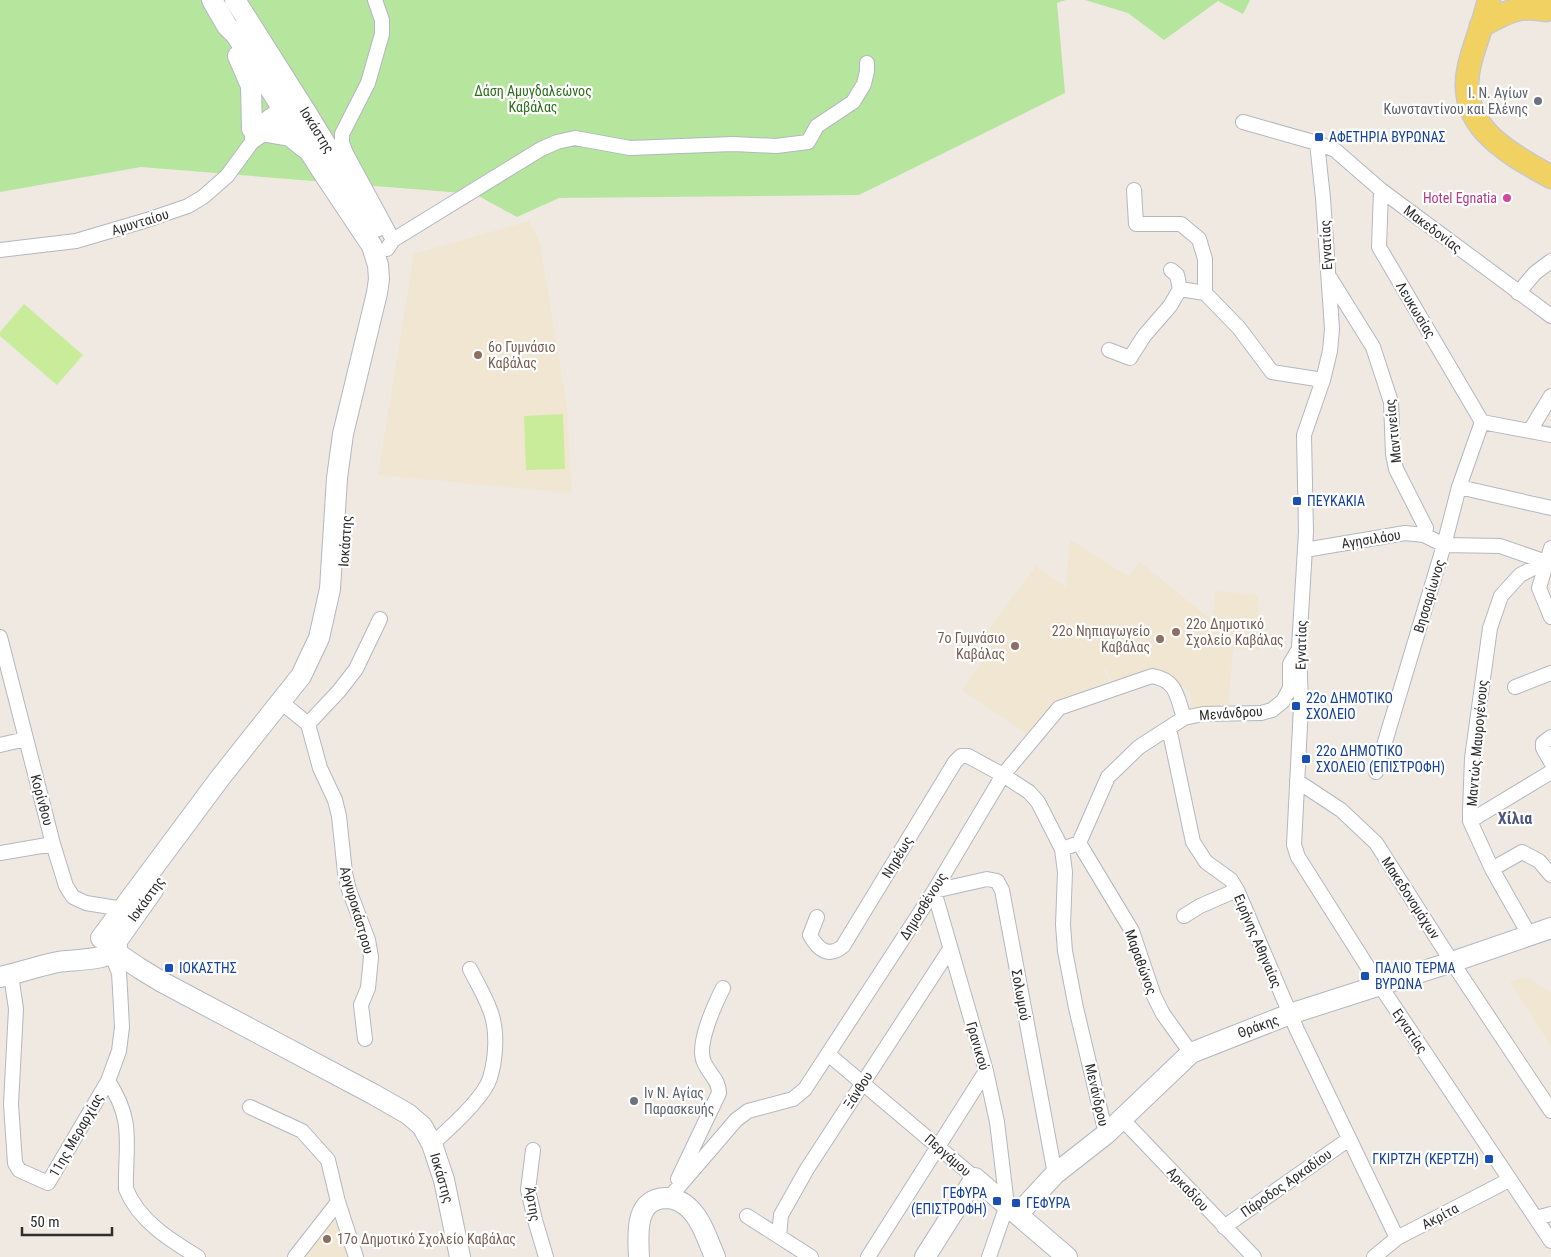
<svg xmlns="http://www.w3.org/2000/svg" width="1551" height="1257" viewBox="0 0 1551 1257" font-family="'Roboto Condensed',sans-serif">
<style>
.education{fill:#f0e6d1}
.green{fill:#b6e59e}
.pitch{fill:#c9ec9a}
.lines{fill:none;stroke-linecap:round;stroke-linejoin:round}
.street-casing{stroke:#b4b7c1;stroke-width:16}
.secondary-casing{stroke:#b4b7c1;stroke-width:22}
.primary-casing{stroke:#c9c9c9;stroke-width:25}
.street{stroke:#fff;stroke-width:14}
.secondary{stroke:#fff;stroke-width:20}
.primary{stroke:#f2d163;stroke-width:22}
.worship-dot{fill:#6b7280;stroke:#fff;stroke-width:2}
.transit-dot{fill:#1a4fb4;stroke:#fff;stroke-width:2}
.hotel-dot{fill:#d1479c;stroke:#fff;stroke-width:2}
.education-dot{fill:#8d6e63;stroke:#fff;stroke-width:2}
.labels{text-anchor:middle;dominant-baseline:central;stroke-width:4.5;stroke-linejoin:round;paint-order:stroke}
.park-label{font-size:14px;fill:#2c6e1b;stroke:#fff}
.worship-label{font-size:14px;fill:#5b616d;stroke:#fff;text-anchor:end}
.street-label{font-size:14px;fill:#2e2e2e;stroke:#fff}
.transit-label{font-size:14px;fill:#164399;stroke:#fff;text-anchor:start}
.hotel-label{font-size:14px;fill:#b23c85;stroke:#fff;text-anchor:end}
.education-label{font-size:14px;fill:#785e54;stroke:#fff;text-anchor:start}
.quarter-label{font-size:16px;font-weight:bold;fill:#4d5680;stroke:#fff}
</style>
<rect width="100%" height="100%" fill="#efe9e1"/>
<path class="education" d="M529 221 540 244 567 407 572 493 378 475 414 254Z
M1070 540 1128 576 1140 562 1213 621 1215 591 1258 595 1259 650 1233 648 1228 710 1191 708 1190 691 1159 668 1149 682 1113 693 1108 670 1102 667 1106 672 1112 693 1060 703 1033 738 962 690 993 647 982 638 1036 566 1066 587Z
M1527 977 1551 993V1046L1510 982Z
M329 1218 336 1222 348 1257H299Z"/>
<path class="green" d="M0 0H1066L1057 3 1065 93 859 195 559 198 517 217 475 194 141 167 0 192Z
M1085 0H1250L1243 14 1218 1 1164 40 1128 13Z"/>
<path class="pitch" d="M24 304 83 355 57 385 0 336V332Z
M563 414 565 469 526 470 524 416Z"/>
<g class="lines">
<defs>
<path id="street" d="M375 0 382 20V34L368 83 342 134V143L346 153 393 240 387 249
M288 103 252 129V142L289 117 295 115
M1243 122 1317 143 1335 150 1381 190 1551 316
M1317 143 1323 198 1332 329 1330 351 1323 380 1304 435 1306 532 1299 647 1301 706 1294 845 1298 857 1369 969 1551 1241
M1134 190 1136 224H1181L1199 239 1205 259V293L1180 289
M1381 190 1379 247 1482 422
M393 240 541 149 557 142 575 138 630 148 733 144 776 146 808 142 817 126 853 102 864 84 867 71V63
M0 250 76 241 147 220 188 206 203 197 227 176 252 142
M1330 278 1373 347 1391 402 1393 454 1396 469 1426 528 1424 535
M1205 293 1239 328 1272 372 1323 380
M1518 293 1535 273 1551 261
M1109 350 1130 358 1144 336 1170 306 1180 289 1177 275 1171 270
M1482 422 1551 435
M1531 429 1551 396
M1459 487 1551 508
M1551 548 1539 588 1551 617
M1305 550 1405 533 1424 535 1444 545 1500 546 1549 563
M0 637 53 844 66 886 73 897 86 903 129 910
M1515 687 1551 673
M281 702 308 724 320 768 335 800 339 816 345 873 349 890 368 940 371 957 368 988 361 1005 365 1039
M308 724 339 691 356 669 380 619
M1169 728 1193 842 1206 862 1231 880 1237 890 1297 1030 1397 1238
M1551 737 1543 743V748L1551 762
M0 745 26 739
M1376 772 1444 545 1459 487 1482 422
M1297 781 1341 810 1376 843 1452 962 1551 1111
M1470 821 1551 772
M1079 843 1132 931 1154 996 1163 1014 1191 1053
M1062 849 1079 843 1108 777 1139 747 1184 718 1203 714 1261 713 1272 710 1283 701 1290 688V664L1297 652
M0 853 53 844
M1492 869 1522 852 1539 861 1551 875
M1184 916 1200 906 1237 890
M817 917 810 935C818 950 829 958 843 946L955 762 961 756H968L1003 775 1029 792 1038 802 1062 849 1065 872 1063 925 1065 951 1076 1008 1106 1134
M1530 936 1492 869 1470 821V811L1472 758 1490 628 1501 596 1520 575 1547 561
M11 975 16 1009 11 1104 15 1163 19 1170 48 1183 108 1081 119 1051 122 1027 120 989 119 973 111 953
M828 1054 975 1178
M108 1081C135 1122 125 1144 126 1189 139 1221 170 1240 198 1257
M250 1107 302 1131 328 1160 338 1202 356 1257
M1122 1119 1254 1257
M432 1144C448 1130 484 1098 490 1078 496 1058 498 1030 490 1010 485 996 477 983 470 969
M533 1150 528 1190 535 1220 546 1257
M678 1179 719 1093C719 1080 709 1074 704 1062 696 1045 715 1004 723 988
M669 1198 736 1120 748 1111 793 1099 805 1089 934 891 1003 775 1059 708 1152 676C1177 680 1177 697 1184 718
M747 1216 811 1257
M1536 1218 1551 1214
M1224 1227 1349 1139
M779 1236 781 1215 807 1169 950 949
M295 1257 338 1202
M868 1257 986 1071
M989 1257 1007 1205 997 1122 986 1071 934 891 987 879 997 881 1002 890 1055 1174
M1374 1257 1397 1238 1509 1180"/>
<path id="secondary" d="M235 0 306 112 376 227
M238 56 251 86 252 129
M267 132 290 136 305 148
M101 938 220 778 301 676 319 638 330 589 337 478 343 434 377 293 379 279 378 265 372 246 320 168 236 35 227 26 212 0
M117 941 153 890
M114 951 139 968 162 982 373 1094 408 1114 422 1126 432 1144 444 1180 460 1257
M0 977C19 973 38 966 58 962 73 959 109 962 117 947L116 940
M1018 1214 1055 1174 1106 1134 1191 1053 1290 1014 1452 962 1551 928
M639 1257C638 1235 634 1199 666 1198 675 1198 683 1202 690 1209 702 1221 708 1241 715 1257
M925 1257 975 1178 1067 1257"/>
<path id="primary" d="M1489 0C1484 23 1474 44 1469 67 1456 126 1507 152 1551 177
M1481 26C1505 13 1519 4 1546 10"/>
</defs>
<use href="#street" class="street-casing"/>
<use href="#secondary" class="secondary-casing"/>
<use href="#primary" class="primary-casing"/>
<use href="#street" class="street"/>
<use href="#secondary" class="secondary"/>
<use href="#primary" class="primary"/>
</g>
<g class="worship-dot">
<circle cx="1538" cy="101" r="5"/>
<circle cx="634" cy="1101" r="5"/>
</g>
<g class="transit-dot">
<rect x="1314" y="132" width="10" height="10" rx="2.5"/>
<rect x="1292" y="496" width="10" height="10" rx="2.5"/>
<rect x="1291" y="701" width="10" height="10" rx="2.5"/>
<rect x="1301" y="754" width="10" height="10" rx="2.5"/>
<rect x="164" y="963" width="10" height="10" rx="2.5"/>
<rect x="1360" y="971" width="10" height="10" rx="2.5"/>
<rect x="1484" y="1154" width="10" height="10" rx="2.5"/>
<rect x="992" y="1196" width="10" height="10" rx="2.5"/>
<rect x="1011" y="1198" width="10" height="10" rx="2.5"/>
</g>
<circle class="hotel-dot" cx="1507" cy="198" r="5"/>
<g class="education-dot">
<circle cx="478" cy="355" r="5"/>
<circle cx="1176" cy="632" r="5"/>
<circle cx="1160" cy="639" r="5"/>
<circle cx="1015" cy="646" r="5"/>
<circle cx="327" cy="1239" r="5"/>
</g>
<g class="labels">
<g class="park-label">
<text x="533" y="91">Δάση Αμυγδαλεώνος<tspan x="533" dy="16">Καβάλας</tspan></text>
</g>
<g class="worship-label">
<text x="1528" y="93">Ι. Ν. Αγίων<tspan x="1528" dy="16">Κωνσταντίνου και Ελένης</tspan></text>
<text x="644" y="1093" text-anchor="start">Ιν Ν. Αγίας<tspan x="644" dy="16">Παρασκευής</tspan></text>
</g>
<g class="street-label">
<text transform="translate(317 130) rotate(58)">Ιοκάστης</text>
<text transform="translate(140 222) rotate(-17)">Αμυνταίου</text>
<text transform="translate(1433 229) rotate(37)">Μακεδονίας</text>
<text transform="translate(1326 245) rotate(-93)">Εγνατίας</text>
<text transform="translate(1416 310) rotate(59)">Λευκωσίας</text>
<text transform="translate(1393 431) rotate(-96)">Μαντινείας</text>
<text transform="translate(1371 539) rotate(-9)">Αγησιλάου</text>
<text transform="translate(345 541) rotate(-86)">Ιοκάστης</text>
<text transform="translate(1429 596) rotate(-73)">Βησσαρίωνος</text>
<text transform="translate(1301 645) rotate(-89)">Εγνατίας</text>
<text transform="translate(1231 713) rotate(-4)">Μενάνδρου</text>
<text transform="translate(1477 743) rotate(-85)">Μαντώς Μαυρογένους</text>
<text transform="translate(42 800) rotate(75)">Κορίνθου</text>
<text transform="translate(897 857) rotate(-59)">Νηρέως</text>
<text transform="translate(1411 898) rotate(57)">Μακεδονομάχων</text>
<text transform="translate(146 899) rotate(-54)">Ιοκάστης</text>
<text transform="translate(923 906) rotate(-58)">Δημοσθένους</text>
<text transform="translate(357 910) rotate(74)">Αργυροκάστρου</text>
<text transform="translate(1258 941) rotate(67)">Ειρήνης Αθηναίας</text>
<text transform="translate(1141 962) rotate(70)">Μαραθώνος</text>
<text transform="translate(1021 995) rotate(80)">Σολωμού</text>
<text transform="translate(1258 1026) rotate(-20)">Θράκης</text>
<text transform="translate(1410 1031) rotate(56)">Εγνατίας</text>
<text transform="translate(978 1046) rotate(74)">Γρανικού</text>
<text transform="translate(858 1090) rotate(-57)">Ξάνθου</text>
<text transform="translate(1097 1095) rotate(77)">Μενάνδρου</text>
<text transform="translate(76 1135) rotate(-60)">11ης Μεραρχίας</text>
<text transform="translate(948 1155) rotate(41)">Περγάμου</text>
<text transform="translate(442 1178) rotate(74)">Ιοκάστης</text>
<text transform="translate(1286 1183) rotate(-35)">Πάροδος Αρκαδίου</text>
<text transform="translate(1188 1189) rotate(47)">Αρκαδίου</text>
<text transform="translate(533 1204) rotate(81)">Άρτης</text>
<text transform="translate(1440 1216) rotate(-28)">Ακρίτα</text>
</g>
<g class="transit-label">
<text x="1329" y="137">ΑΦΕΤΗΡΙΑ ΒΥΡΩΝΑΣ</text>
<text x="1307" y="501">ΠΕΥΚΑΚΙΑ</text>
<text x="1306" y="698">22ο ΔΗΜΟΤΙΚΟ<tspan x="1306" dy="16">ΣΧΟΛΕΙΟ</tspan></text>
<text x="1316" y="751">22ο ΔΗΜΟΤΙΚΟ<tspan x="1316" dy="16">ΣΧΟΛΕΙΟ (ΕΠΙΣΤΡΟΦΗ)</tspan></text>
<text x="179" y="968">ΙΟΚΑΣΤΗΣ</text>
<text x="1375" y="968">ΠΑΛΙΟ ΤΕΡΜΑ<tspan x="1375" dy="16">ΒΥΡΩΝΑ</tspan></text>
<text x="1479" y="1159" text-anchor="end">ΓΚΙΡΤΖΗ (ΚΕΡΤΖΗ)</text>
<text x="987" y="1193" text-anchor="end">ΓΕΦΥΡΑ<tspan x="987" dy="16">(ΕΠΙΣΤΡΟΦΗ)</tspan></text>
<text x="1026" y="1203">ΓΕΦΥΡΑ</text>
</g>
<g class="hotel-label">
<text x="1497" y="198">Hotel Egnatia</text>
</g>
<g class="education-label">
<text x="488" y="347">6ο Γυμνάσιο<tspan x="488" dy="16">Καβάλας</tspan></text>
<text x="1186" y="624">22ο Δημοτικό<tspan x="1186" dy="16">Σχολείο Καβάλας</tspan></text>
<text x="1150" y="631" text-anchor="end">22ο Νηπιαγωγείο<tspan x="1150" dy="16">Καβάλας</tspan></text>
<text x="1005" y="638" text-anchor="end">7ο Γυμνάσιο<tspan x="1005" dy="16">Καβάλας</tspan></text>
<text x="337" y="1239">17ο Δημοτικό Σχολείο Καβάλας</text>
</g>
<g class="quarter-label">
<text x="1515" y="818">Χίλια</text>
</g>
</g>
<path d="M22 1227v8h90v-8" fill="none" stroke="#2e2e2e" stroke-width="2.5"/>
<text x="30" y="1227" font-size="15" fill="#2e2e2e" stroke="#ffffff" stroke-width="4" paint-order="stroke">50 m</text>
</svg>
